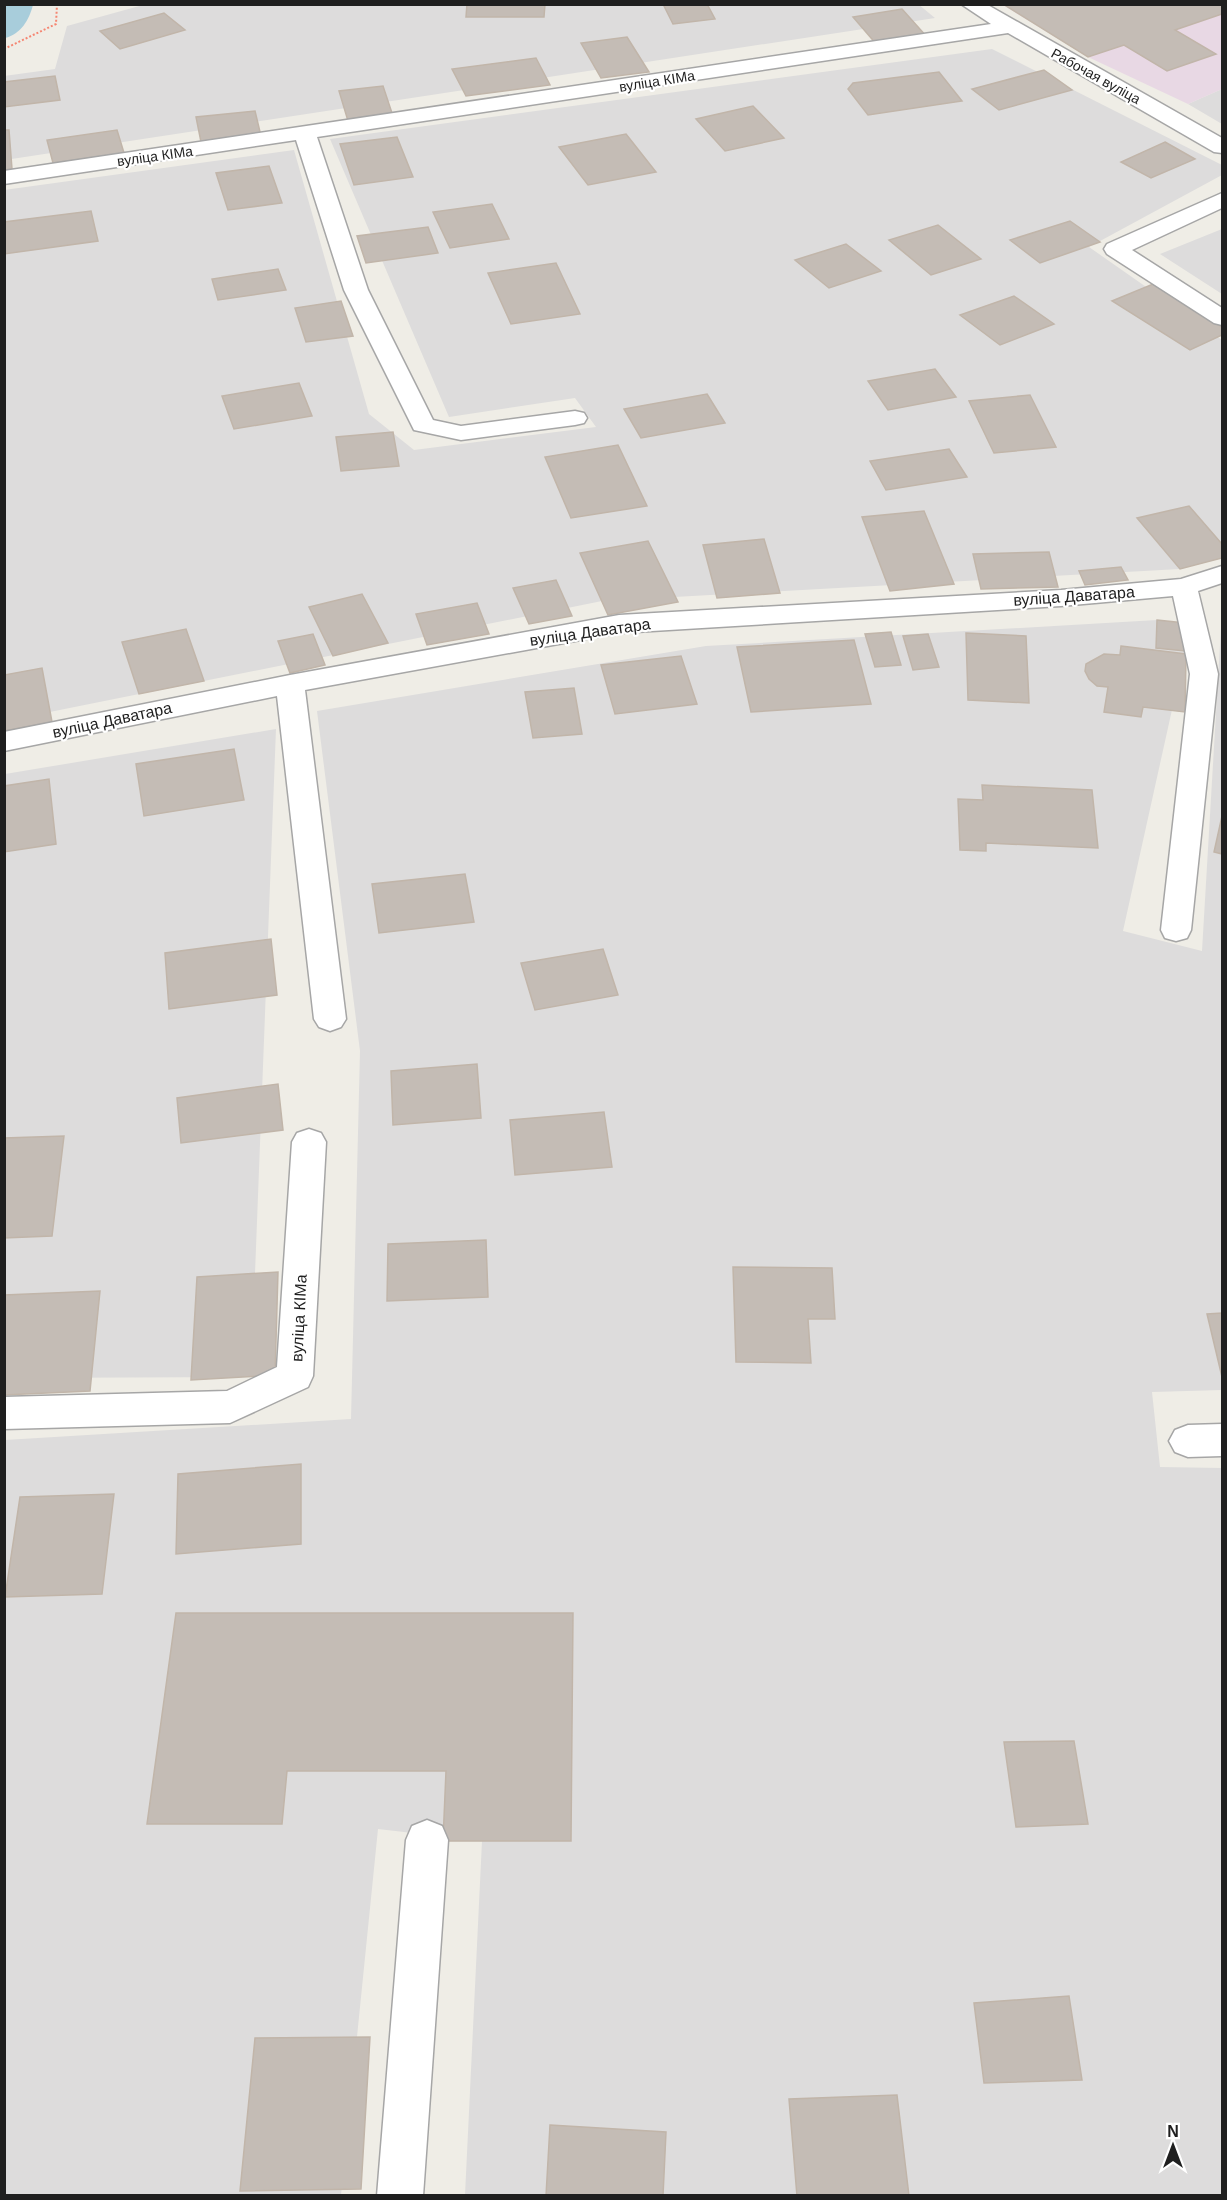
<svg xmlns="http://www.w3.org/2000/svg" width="1227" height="2200" viewBox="0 0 1227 2200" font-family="Helvetica,sans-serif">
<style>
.residential{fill:#dddcdc}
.industrial{fill:#e8d8e4}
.water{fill:#a8cddb}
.building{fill:#c4bcb5;stroke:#c1b5a9;stroke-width:1.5}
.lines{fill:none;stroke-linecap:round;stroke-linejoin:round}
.minor-casing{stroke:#a6a6a6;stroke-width:3}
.path{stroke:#f58672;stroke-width:2;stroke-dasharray:2 2;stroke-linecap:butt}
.minor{fill:#fff;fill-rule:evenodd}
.labels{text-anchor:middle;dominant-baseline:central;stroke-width:4.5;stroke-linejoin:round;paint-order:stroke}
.far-street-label{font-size:14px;fill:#1f1f1f;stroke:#fff}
.street-label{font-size:16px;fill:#1f1f1f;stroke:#fff}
</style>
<rect width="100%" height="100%" fill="#efede6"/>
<path class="residential" d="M918 4 935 18 5 160 4 76 55 69 67 26 143 5Z
M992 49 1222 165V175L1089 247 1222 340V552L1180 569 602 601 5 721 4 190 294 150 369 414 414 450 596 427 575 398 449 417 330 139Z
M1222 89V124L1188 104Z
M1222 229V294L1160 254Z
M1222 611V1390L1152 1392 1160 1467 1222 1468V2195H465L482 1841 378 1829 341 2195 5 2196V1440L351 1419 360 1051 317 711 706 646 1157 620 1185 651 1123 931 1202 951Z
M276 729 251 1377 5 1378V774Z"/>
<path class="industrial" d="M1003 5H1222V89L1188 104 1088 57Z"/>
<path class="water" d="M5 4 33 5C29 20 21 34 5 38Z"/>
<path class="building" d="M467 4H545L544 17H466Z
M663 4H707L715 19 673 24Z
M1003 4H1222V14L1175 30 1216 54 1167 71 1124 45 1088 57Z
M902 9 927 37 877 45 853 17Z
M164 13 185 30 120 49 100 31Z
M627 37 649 72 601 78 581 43Z
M536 58 550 85 466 96 452 69Z
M1044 70 1072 90 999 110 972 89Z
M939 72 962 101 868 115 848 89 853 83Z
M55 76 60 100 4 107V82Z
M383 86 393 116 348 121 339 91Z
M753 106 784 138 725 151 696 119Z
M255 111 261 136 201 142 196 117Z
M4 130H9L12 169 4 170Z
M117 130 124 153 53 163 47 140Z
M626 134 656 172 588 185 559 147Z
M397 137 413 177 354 185 340 144Z
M1165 142 1195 159 1151 178 1121 162Z
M269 166 282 203 228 210 216 173Z
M492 204 509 239 450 248 433 212Z
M91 211 98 241 4 254V222Z
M1070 221 1100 242 1040 263 1010 240Z
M938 225 981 259 931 275 889 240Z
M428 227 438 253 366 263 357 236Z
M846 244 881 271 829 288 795 260Z
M556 263 580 314 511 324 488 273Z
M278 269 286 290 218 300 212 279Z
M1153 284 1222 327V335L1190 350 1112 301Z
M1014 296 1054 324 1000 345 960 315Z
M341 301 353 336 306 342 295 308Z
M935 369 956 397 888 410 868 381Z
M299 383 312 416 234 429 222 396Z
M707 394 725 423 641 438 624 409Z
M1030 395 1056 447 994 453 969 401Z
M393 432 399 466 341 471 336 437Z
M618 445 647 506 571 518 545 457Z
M949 449 967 477 886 490 870 461Z
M1189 506 1222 544V558L1180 569 1137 518Z
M924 511 954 584 890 591 862 517Z
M764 539 780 593 717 598 703 545Z
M648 541 678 602 608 615 580 553Z
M1049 552 1058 587 981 589 973 554Z
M1121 567 1128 580 1085 585 1079 571Z
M556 580 572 616 529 624 513 588Z
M362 594 388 643 333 656 309 607Z
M477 603 489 634 427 645 416 614Z
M1157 620 1185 623V651L1156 648Z
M186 629 204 681 139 694 122 642Z
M891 632 901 665 875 667 865 634Z
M966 633 1026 636 1029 703 968 700Z
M313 634 325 665 290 673 278 641Z
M928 634 939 667 913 670 903 636Z
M854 640 871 704 751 712 737 647Z
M1121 646 1186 654 1185 712 1143 707 1141 717 1104 712 1108 687 1097 686 1089 679 1085 671 1086 664 1104 654 1120 655Z
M681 656 697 704 615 714 601 665Z
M42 668 52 722 4 731V675Z
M574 688 582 734 533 738 525 692Z
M234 749 244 800 144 816 136 764Z
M49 779 56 844 4 852V786Z
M982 785 1092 790 1098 848 986 843V851L960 850 958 799 983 800Z
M1222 816V854L1214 852Z
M465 874 474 922 379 933 372 884Z
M271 939 277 995 169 1009 165 953Z
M603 949 618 995 535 1010 521 963Z
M477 1064 481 1118 393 1125 391 1071Z
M278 1084 283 1130 181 1143 177 1098Z
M604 1112 612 1167 515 1175 510 1120Z
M64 1136 52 1236 4 1238V1138Z
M486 1240 488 1297 387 1301 388 1244Z
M733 1267 832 1268 835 1319H808L811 1363 736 1362Z
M278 1272 275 1375 191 1380 197 1277Z
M100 1291 90 1391 4 1395V1295Z
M1222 1313V1377L1207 1314Z
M301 1464V1544L176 1554 178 1474Z
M114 1494 102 1594 5 1597 20 1497Z
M176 1613H573L571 1841H443L446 1771H287L282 1824H147Z
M1074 1741 1088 1824 1016 1827 1004 1742Z
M1069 1996 1082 2080 984 2083 974 2003Z
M370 2037 361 2189 240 2191 255 2038Z
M897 2095 909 2196H797L789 2099Z
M550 2125 666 2132 663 2196H546Z"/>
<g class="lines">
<defs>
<path id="minor" d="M961 4H986L1222 138V153L1214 152 1008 33 317 137 368 290 433 420 461 426 575 411 584 413 587 418 584 423 575 425 461 440 414 430 344 290 296 140 4 184V171L991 24Z
M1222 193V208L1132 250 1222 308V325L1214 323 1107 254 1104 249 1107 244Z
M1222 566V583L1198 591 1218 674 1191 930 1187 938 1176 941 1165 938 1161 930 1190 674 1173 596 1061 606 619 633 305 690 346 1019 341 1027 330 1031 319 1027 314 1019 277 696 4 751V732L290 675 619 615 1061 590 1181 579Z
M309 1129 321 1133 326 1142 313 1376 308 1387 230 1423 4 1429V1397L227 1391 277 1367 292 1142 297 1133Z
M1222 1424V1456L1188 1457 1175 1452 1169 1441 1175 1430 1188 1425Z
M427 1820 442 1826 448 1840 423 2196H377L406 1840 412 1826Z"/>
</defs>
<use href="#minor" class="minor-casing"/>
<path class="path" d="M4 49 56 24 57 4"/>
<use href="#minor" class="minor"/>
</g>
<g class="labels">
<g class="far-street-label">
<text transform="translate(1096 76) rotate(29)">Рабочая вуліца</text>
<text transform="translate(657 81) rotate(-9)">вуліца КІМа</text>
<text transform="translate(155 156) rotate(-8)">вуліца КІМа</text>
</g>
<g class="street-label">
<text transform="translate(1074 596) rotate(-4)">вуліца Даватара</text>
<text transform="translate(590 632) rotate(-8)">вуліца Даватара</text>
<text transform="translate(112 720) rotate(-12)">вуліца Даватара</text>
<text transform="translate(299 1318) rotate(-87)">вуліца КІМа</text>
</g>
</g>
<rect width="1227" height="2200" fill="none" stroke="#1f1f1f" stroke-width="12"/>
<g transform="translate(1173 2146)" stroke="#ffffff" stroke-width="4.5" paint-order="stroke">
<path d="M0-4.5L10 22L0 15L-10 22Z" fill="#1f1f1f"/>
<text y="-9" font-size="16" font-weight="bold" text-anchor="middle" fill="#1f1f1f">N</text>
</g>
</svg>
